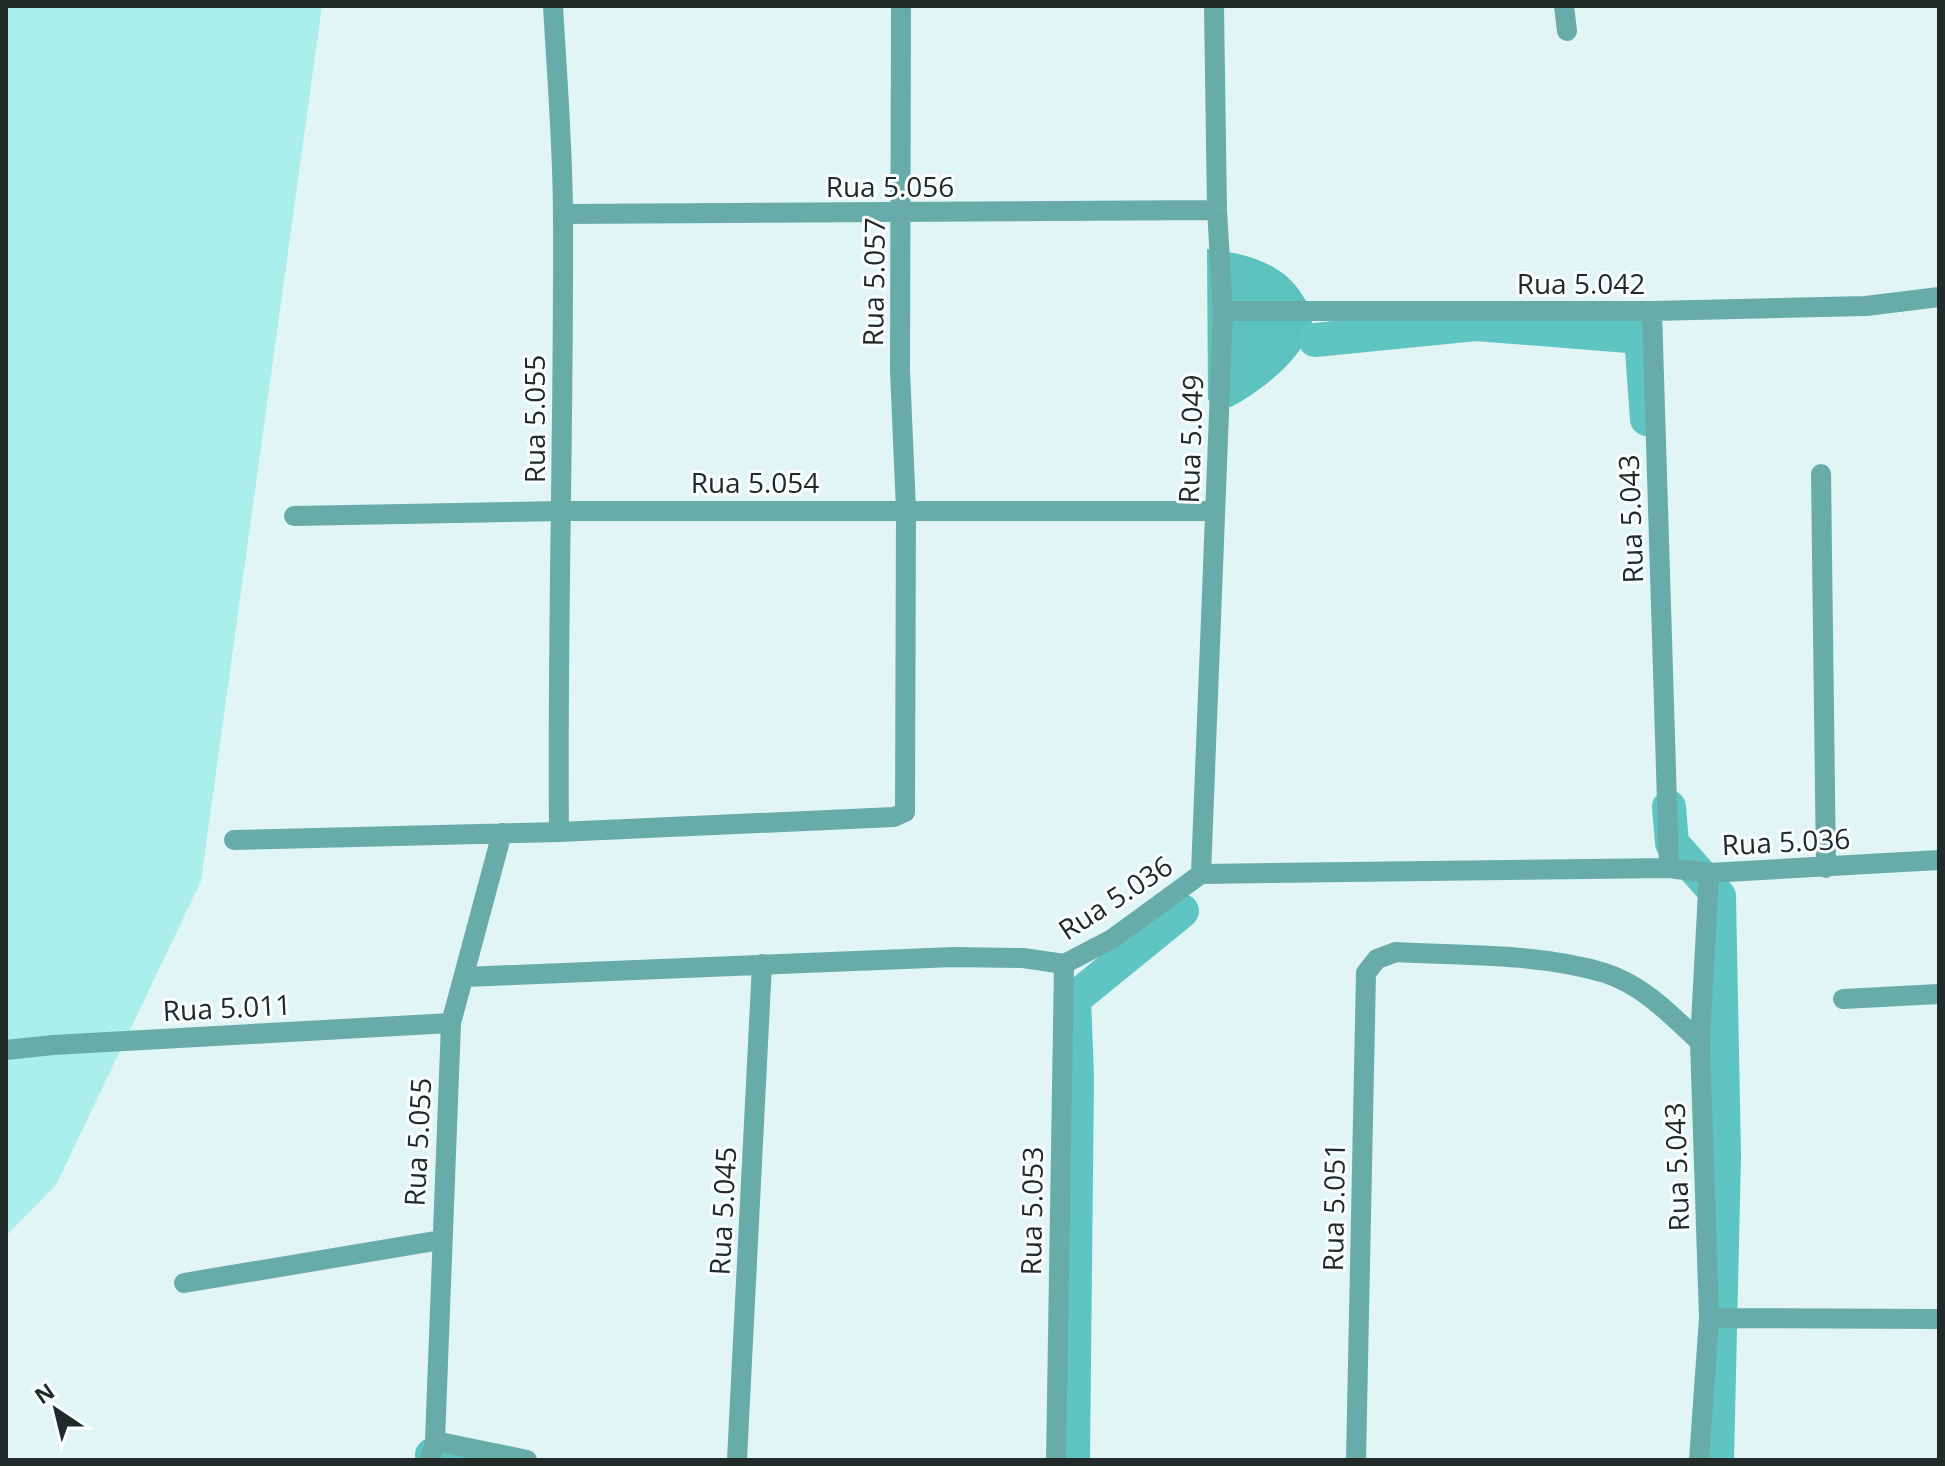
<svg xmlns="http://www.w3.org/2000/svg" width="1945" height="1466" viewBox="0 0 1945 1466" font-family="'Open Sans',sans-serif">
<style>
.green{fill:#abefec}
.forest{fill:#5bc2be}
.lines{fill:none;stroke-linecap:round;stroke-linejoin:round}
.canal{stroke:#5fc5c2;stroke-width:34}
.minor{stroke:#68acaa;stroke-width:20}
.labels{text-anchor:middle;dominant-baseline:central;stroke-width:6;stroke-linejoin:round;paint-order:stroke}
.street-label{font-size:28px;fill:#222a29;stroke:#fafefe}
</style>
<rect width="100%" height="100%" fill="#e1f5f4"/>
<path class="green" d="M6 6H322L201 881 56 1185 6 1236Z"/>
<path class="forest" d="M1207 249C1244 253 1283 262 1303 296 1306 301 1311 307 1312 312 1317 350 1260 392 1231 407L1208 400Z"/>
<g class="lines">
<path class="canal" d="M1315 340 1476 324 1641 337 1647 419
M1669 807 1672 843 1719 896 1724 1156 1717 1460
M432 1455 451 1460
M1073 1460 1077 1076 1074 999 1182 911"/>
<path class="minor" d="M553 6C557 77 563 148 563 218 564 423 557 627 559 832
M1564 6 1567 31
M563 214 1217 210
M1223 311H1652L1866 306 1939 297
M1652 311 1669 868
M1821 474 1826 868
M294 516 562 511H1215
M234 840 559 832 894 817 905 812 906 510 900 370 901 6
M1201 874 1223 311 1217 210 1214 6
M464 977 954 957 1023 958 1064 964 1112 939 1201 874 1669 868 1709 873 1939 860
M1843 999 1939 994
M6 1050 53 1045 451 1023
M184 1283 441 1240
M1709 1318 1939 1319
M435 1441 527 1460
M430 1460 435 1441 451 1023 502 833
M737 1460 762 964
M1056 1460 1064 964
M1356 1460 1366 973 1377 959 1396 952C1464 956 1539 953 1605 973 1643 985 1672 1016 1700 1042
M1699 1460 1709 1318 1700 1042 1709 873"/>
</g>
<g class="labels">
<g class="street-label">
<text x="890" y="186">Rua 5.056</text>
<text transform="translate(873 282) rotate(-89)">Rua 5.057</text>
<text x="1581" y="283">Rua 5.042</text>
<text transform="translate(534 419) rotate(-90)">Rua 5.055</text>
<text transform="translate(1190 439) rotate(-88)">Rua 5.049</text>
<text x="755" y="482">Rua 5.054</text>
<text transform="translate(1630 519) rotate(-92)">Rua 5.043</text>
<text transform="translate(1786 841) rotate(-3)">Rua 5.036</text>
<text transform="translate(1115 897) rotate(-33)">Rua 5.036</text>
<text transform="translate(227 1007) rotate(-3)">Rua 5.011</text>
<text transform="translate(417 1142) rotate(-87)">Rua 5.055</text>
<text transform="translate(1676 1167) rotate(-92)">Rua 5.043</text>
<text transform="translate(1333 1207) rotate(-89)">Rua 5.051</text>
<text transform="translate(722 1211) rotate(-87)">Rua 5.045</text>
<text transform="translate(1031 1211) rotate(-89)">Rua 5.053</text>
</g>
</g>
<rect width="1945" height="1466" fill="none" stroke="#222a29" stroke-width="16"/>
<g transform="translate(56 1410) rotate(325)" stroke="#fafefe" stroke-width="6" paint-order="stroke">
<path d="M0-6L14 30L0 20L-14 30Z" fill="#222a29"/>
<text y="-12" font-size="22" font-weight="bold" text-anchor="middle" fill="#222a29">N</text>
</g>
</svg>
